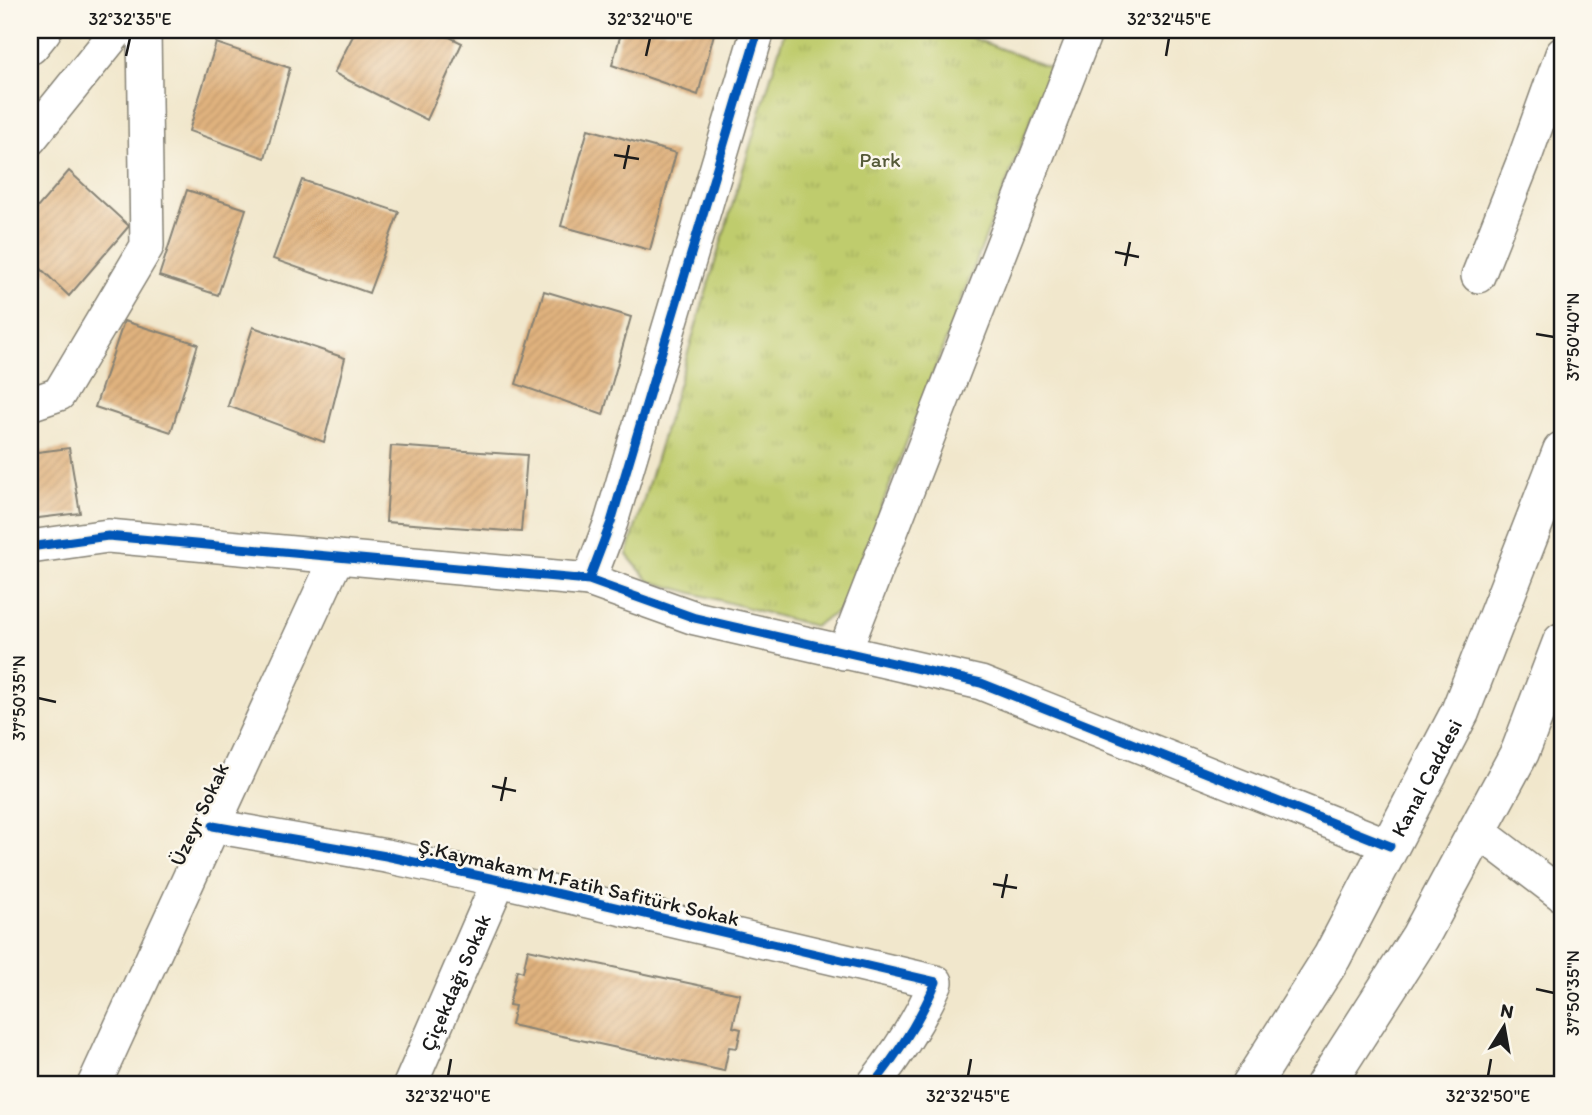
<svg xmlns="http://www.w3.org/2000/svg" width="1592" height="1115" viewBox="0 0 1592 1115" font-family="Itim,sans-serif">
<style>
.grass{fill:url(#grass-tufts);stroke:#6e7444;stroke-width:2}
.building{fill:url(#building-hatch)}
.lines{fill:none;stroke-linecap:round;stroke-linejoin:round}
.minor-casing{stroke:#868274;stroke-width:36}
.secondary-casing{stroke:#868274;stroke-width:41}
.trunk-casing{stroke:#868274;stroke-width:41}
.minor{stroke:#fff;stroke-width:33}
.secondary{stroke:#fff;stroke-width:38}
.trunk{stroke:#fff;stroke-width:38}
.cycleway-casing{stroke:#fbf7ec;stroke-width:13}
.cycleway{stroke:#0057b8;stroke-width:9}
.ticks{fill:none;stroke:#1c1c1c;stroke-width:2.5}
.labels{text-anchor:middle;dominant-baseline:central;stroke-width:5;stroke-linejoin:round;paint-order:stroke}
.park-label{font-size:21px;fill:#555a38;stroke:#fbf7ec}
.street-label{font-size:21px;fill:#1c1c1c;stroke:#fbf7ec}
.neatline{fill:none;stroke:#1c1c1c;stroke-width:2.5}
.ticks-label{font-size:18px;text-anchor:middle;fill:#1c1c1c}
</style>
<defs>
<pattern id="grass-tufts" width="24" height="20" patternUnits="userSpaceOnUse" patternTransform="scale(1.75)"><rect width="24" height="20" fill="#bfcc6d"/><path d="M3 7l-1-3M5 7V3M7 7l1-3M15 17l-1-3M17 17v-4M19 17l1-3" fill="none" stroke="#a4af5e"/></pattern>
<pattern id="building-hatch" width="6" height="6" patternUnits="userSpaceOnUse" patternTransform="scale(1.75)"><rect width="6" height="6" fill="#e0b27e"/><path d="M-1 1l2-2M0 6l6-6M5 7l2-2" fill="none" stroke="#c0986c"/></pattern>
</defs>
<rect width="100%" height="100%" fill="#fbf7ec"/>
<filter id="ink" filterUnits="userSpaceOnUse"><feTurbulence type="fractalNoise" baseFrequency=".0143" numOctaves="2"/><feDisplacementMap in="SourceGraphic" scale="14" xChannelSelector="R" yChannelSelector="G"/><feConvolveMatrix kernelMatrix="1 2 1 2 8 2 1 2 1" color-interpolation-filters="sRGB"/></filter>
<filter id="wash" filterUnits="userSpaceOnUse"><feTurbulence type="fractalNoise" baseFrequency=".00686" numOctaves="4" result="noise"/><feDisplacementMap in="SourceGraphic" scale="28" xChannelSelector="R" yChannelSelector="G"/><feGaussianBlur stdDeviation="1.57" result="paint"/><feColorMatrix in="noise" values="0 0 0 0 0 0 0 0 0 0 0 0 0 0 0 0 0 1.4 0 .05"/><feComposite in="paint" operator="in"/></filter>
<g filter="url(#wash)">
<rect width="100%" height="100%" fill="#f1e7cc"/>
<path class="grass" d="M785 30H952L1051 68 842 609 814 626 649 581 627 555Z"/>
<g id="blocks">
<path class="building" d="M356 30H435L462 43 427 120 334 73Z
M622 30H715L698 95 612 65Z
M216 43 290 68 265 158 189 131Z
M588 129 676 153 650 250 561 226Z
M69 171 129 226 69 296 30 258V216Z
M302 180 399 212 369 293 273 259Z
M187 190 246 209 218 295 159 276Z
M544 291 631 317 603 415 516 384Z
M124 321 198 344 171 432 95 407Z
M253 327 345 358 324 442 228 406Z
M391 446 527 455 521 532 386 522Z
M69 448 80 513 30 519V453Z
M528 949 740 994 733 1027 741 1029 737 1048 729 1047 724 1071 511 1025 515 1006 509 1005 517 970 523 972Z"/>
</g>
</g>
<g filter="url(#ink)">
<use href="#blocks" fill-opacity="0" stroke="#868274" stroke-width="2"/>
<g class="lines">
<defs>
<g id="minor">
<path d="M30 139 118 30"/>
<path d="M1478 276 1524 160 1562 54"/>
<path d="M30 404 59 394 147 246 144 30"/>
<path d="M30 547 108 536 589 580 611 522 758 30"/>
<path d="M589 580 695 618 981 683 1390 846"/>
<path d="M844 653 1086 30"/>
<path d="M213 826 386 856 499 880 936 982C920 1020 899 1052 873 1085"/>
<path d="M1477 830 1562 895"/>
<path d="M94 1085 337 557"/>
<path id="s1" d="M410 1085 499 880"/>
</g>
<g id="secondary">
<path id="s2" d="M1251 1085 1332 957 1460 712 1562 451"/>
<path d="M1325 1085 1420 937 1520 752 1562 642"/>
</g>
<path id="trunk" d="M30 45 42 30"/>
</defs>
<use href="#minor" class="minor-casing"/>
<use href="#secondary" class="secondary-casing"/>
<use href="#trunk" class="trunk-casing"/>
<use href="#minor" class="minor"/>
<use href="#secondary" class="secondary"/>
<use href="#trunk" class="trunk"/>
<defs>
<path id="cycleway" d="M30 547 108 536 589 580 611 522 758 30
M589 580 695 618 981 683 1390 846
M213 826 386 856 499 880 936 982C920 1020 899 1052 873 1085"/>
</defs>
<use href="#cycleway" class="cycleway-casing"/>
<use href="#cycleway" class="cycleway"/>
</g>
</g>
<path class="ticks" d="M126 56 130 38M646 56 650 38M1166 56 1169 38M614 155 639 159M624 169 629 145M1115 252 1139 257M1125 266 1130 242M1536 334 1554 337M38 698 56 702M492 786 516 791M501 801 506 777M993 884 1017 888M1002 898 1007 874M1536 989 1554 993M448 1076 451 1059M968 1076 971 1059M1488 1076 1491 1059"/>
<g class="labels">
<g class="park-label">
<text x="880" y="159">Park</text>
</g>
<g class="street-label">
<text stroke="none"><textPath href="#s2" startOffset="354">Kanal Caddesi</textPath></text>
<text transform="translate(199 814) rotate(-65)">Üzeyr Sokak</text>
<text transform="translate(579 882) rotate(13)">Ş.Kaymakam M.Fatih Safitürk Sokak</text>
<text stroke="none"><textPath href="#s1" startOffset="112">Çiçekdağı Sokak</textPath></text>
</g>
</g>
<rect width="1592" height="1115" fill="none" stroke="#fbf7ec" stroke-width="77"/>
<g transform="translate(1504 1027) rotate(11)" stroke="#fbf7ec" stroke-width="5" paint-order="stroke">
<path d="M0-5L12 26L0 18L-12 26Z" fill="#1c1c1c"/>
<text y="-10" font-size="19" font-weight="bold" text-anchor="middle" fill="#1c1c1c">N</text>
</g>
<rect x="38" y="38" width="1516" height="1038" class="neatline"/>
<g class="ticks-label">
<text x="130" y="25">32°32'35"E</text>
<text x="650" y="25">32°32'40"E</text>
<text x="1169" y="25">32°32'45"E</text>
<text transform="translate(1573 337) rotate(-90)" y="6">37°50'40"N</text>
<text transform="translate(19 698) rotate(-90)" y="6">37°50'35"N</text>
<text transform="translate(1573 993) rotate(-90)" y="6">37°50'35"N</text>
<text x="448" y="1102">32°32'40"E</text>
<text x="968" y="1102">32°32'45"E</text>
<text x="1488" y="1102">32°32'50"E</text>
</g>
</svg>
